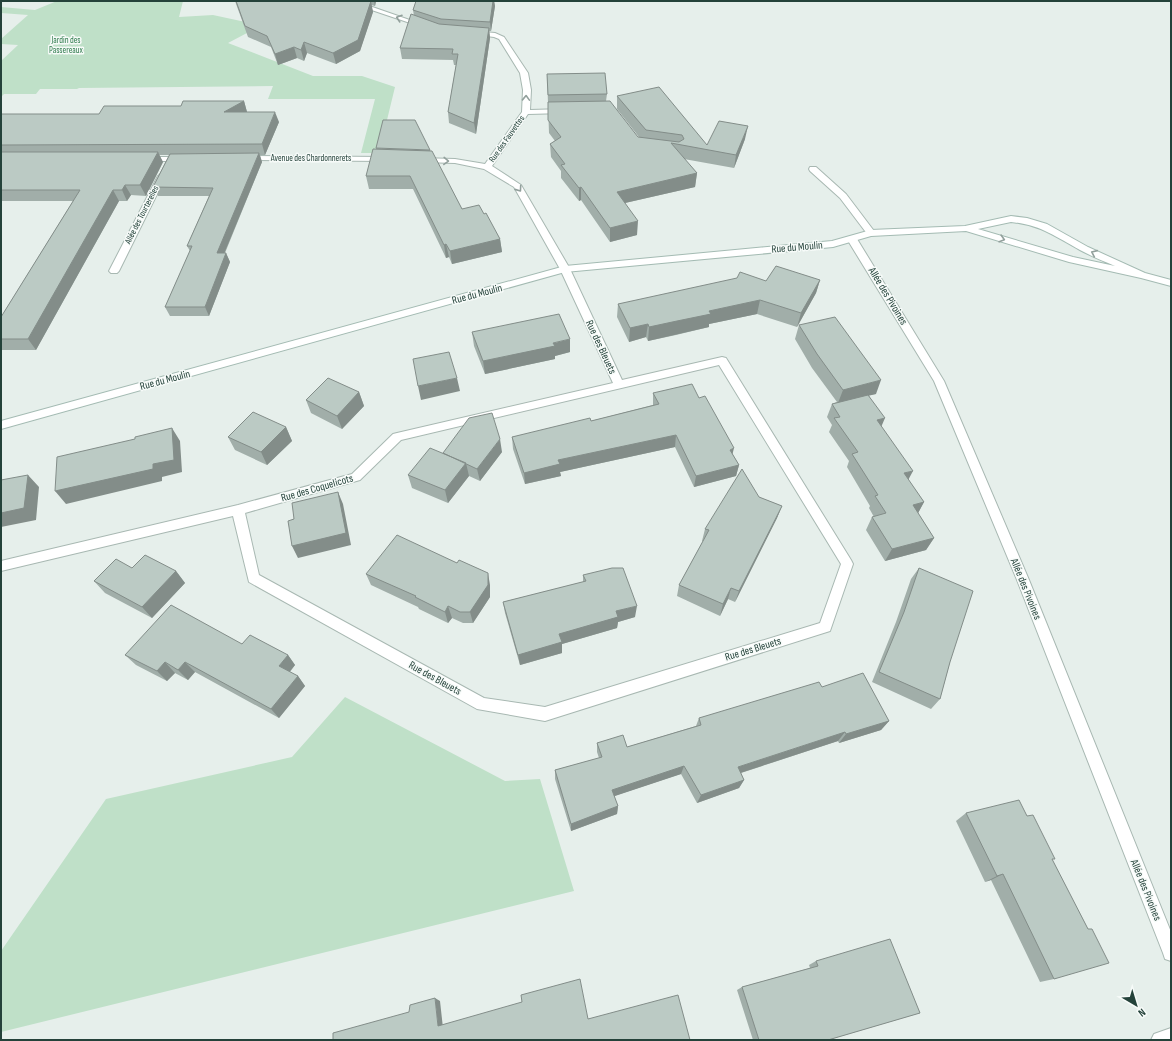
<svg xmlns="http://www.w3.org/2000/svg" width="1172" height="1041" viewBox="0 0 1172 1041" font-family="'Sofia Sans Condensed',sans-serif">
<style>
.green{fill:#bfe0c8}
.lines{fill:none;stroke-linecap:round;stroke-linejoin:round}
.street-casing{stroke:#a8b8b2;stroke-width:2}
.secondary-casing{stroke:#a4bbb3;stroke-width:2}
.street{fill:#fff;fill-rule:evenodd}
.secondary{fill:#fff;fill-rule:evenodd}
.wall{fill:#a1aea9}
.shaded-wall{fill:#838d89}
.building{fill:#bbcac4;stroke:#838d89}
.oneway{stroke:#92a09c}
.labels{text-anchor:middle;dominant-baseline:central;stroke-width:3;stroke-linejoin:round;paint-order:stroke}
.far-park-label{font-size:9px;fill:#2d7a4b;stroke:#f7fbf9}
.far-street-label{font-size:9px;fill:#24423a;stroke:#f7fbf9}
.street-label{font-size:11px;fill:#24423a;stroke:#f7fbf9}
</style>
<rect width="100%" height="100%" fill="#e6efeb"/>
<path class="green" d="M57 1H183L179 17 213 15 250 23 308 1 228 43 313 76H362L395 87 379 153H361L375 99H268L273 86 79 88 77 89H40L36 94H4L1 97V61L18 45 1 44V39L28 15 1 13V7L35 10Z
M345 697 505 781 540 779 574 891 1 1032V951L106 799 292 757Z"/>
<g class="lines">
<defs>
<path id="street" d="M345 1H355L427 26 422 27Z
M473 31 495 33 504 37 528 73 531 90 530 110 565 109 569 111 565 113 528 114 492 166 521 185 570 269 622 380 722 357 726 358 851 560 853 564 830 631 545 721 477 709 249 582 233 516 1 571V561L238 505 352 474 393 434 397 433 613 383 560 269 514 187 484 169 455 163 421 162 417 160 421 158 455 159 485 164 522 112 523 90 520 73 499 39 494 37 471 34 470 33ZM719 365 841 564 820 623 545 707 484 698 259 575 245 513 360 480 401 440Z
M242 156 387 157 391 159 387 161 245 160H242L241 158Z
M142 157H183L187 159 183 161H145L141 159Z
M810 167H816L846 194 874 231 875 233 874 235H868L840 198 810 171 809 169Z
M162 173 166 176 119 271 117 273H111L109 271 158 176Z
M852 236 857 239 944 381 1029 580 1171 932V961L1165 959 1163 953 1017 580 934 381 847 239Z
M1171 1028V1040H1151L1154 1034Z"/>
<path id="secondary" d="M1011 216 1027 218 1047 224 1088 247 1145 273 1171 280V286L1141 278 1069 262 966 231 871 236 833 247 565 272 1 429V421L565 266 832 241 871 230 965 226ZM1011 222C1041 225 1054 236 1080 250 1091 256 1103 261 1115 266L1073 257 978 229Z"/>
</defs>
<use href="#street" class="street-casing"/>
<use href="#secondary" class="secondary-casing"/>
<use href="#street" class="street"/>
<use href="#secondary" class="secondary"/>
</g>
<path class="wall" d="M235 1H376L375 6 371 5 373 12 360 51 336 64 307 53 304 61 297 58 278 65 271 47 248 37Z
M416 1H494L495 6 491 31H489L490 38 476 134 449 123 448 112 456 65H454L453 60 402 59 400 48 414 16 413 10Z
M547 74 607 94 606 101 638 137H639L617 109V96L707 145 745 139 734 168 684 159 697 173 695 187 625 203 637 235 610 242 581 200 579 201 561 178V171L551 157 550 144 555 141 549 133Z
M244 101 247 112 279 122 265 155H260L262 162 225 253H226L230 262 209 316H170L165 307 190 251 187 246 209 196H158L153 187 169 155H159L163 162 146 196 131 195 127 201H119L36 350H1V317L73 201H1V114H99L181 106Z
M376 148 430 150 462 209 484 214 500 239 502 252 452 264 449 257 446 258 413 189H369L366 176 376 149Z
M820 280 816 293 797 327 757 314 709 324V327L676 335 648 341 646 337 629 342 617 317 618 304 766 281Z
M799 325 876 394 869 395 881 426 908 480 924 502 918 513 934 538 926 550 885 561 866 530 872 517H874L869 508 870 506 847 467 849 461 829 432 832 425 827 417 832 404 837 402 812 368 795 339Z
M472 332 570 352 555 356V359L485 374 474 346Z
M359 392 364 406 342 429 311 413 306 400Z
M653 393 699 398 739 465 736 476 694 487 675 447 560 472 561 476 525 484 513 449 512 437 591 421 653 405Z
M286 427 292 441 267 465 235 450 228 437Z
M502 452 480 481 469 476 448 503 412 488 408 475 443 453Z
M759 497 782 506 777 518 735 602 728 599 720 616 677 596 679 585 703 541H702L705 529Z
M919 568 950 662 940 699 931 709 872 682 896 622 911 579Z
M176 571 185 583 152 618 105 593 94 581Z
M366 574 490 585V597L473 623H463L452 618 448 623 419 609 418 607 371 585Z
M583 575 635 617 618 622 617 628 562 644V653L520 665 505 613 503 602 583 582Z
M242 644 288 655 295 665 290 672 298 676 305 686 279 718 195 672 188 680 175 673 167 681 136 665 125 655Z
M822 687 889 721 881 730 839 743 838 741 741 773 744 780 739 788 697 803 681 774 614 796 618 806 617 814 571 831 555 779V770L599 758 597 752V743L627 747 696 726 699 718Z
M966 813 1027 816 1052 860 1088 929 1054 979 1040 982 991 880 985 882 956 821Z
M816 961 920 1013 828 1040H753L737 990 742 987 810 968 809 965Z"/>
<path class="shaded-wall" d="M371 1 373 12 360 51 336 64 333 53Z
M374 1H376L375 6Z
M493 1H494L495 6 491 31 490 22Z
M489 28 490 38 476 134 474 123Z
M304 42 307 53 304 61 301 50Z
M294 47 297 58 278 65 275 54Z
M244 101 247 112H224Z
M275 112 279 122 265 155 262 144Z
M748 126 745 139 734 168 736 155Z
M158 152 163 162 146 196 140 185Z
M259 153 262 162 221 261 217 253Z
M697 173 695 187 616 205 617 192Z
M125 185 131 195 127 201 122 190Z
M581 187V200L579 201V188Z
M113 190 119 201 36 350 28 339Z
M638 221 637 235 610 242V228Z
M500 239 502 252 452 264 450 251Z
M446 244 449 257 446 258 444 245Z
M226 253 230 262 209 316 205 307Z
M820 280 816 293 797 327 801 313Z
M760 300 757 314 709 324V327L648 341 649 327 709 311Z
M648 324 646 337 629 342 630 328Z
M570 339V352L555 356V359L485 374 483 361Z
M457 378 460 391 421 400 418 386Z
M881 380 876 394 838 403 843 390Z
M359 392 364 406 342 429 337 416Z
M885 418 879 432 877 420Z
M286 427 292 441 267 465 261 452Z
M172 428 180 441 182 472 162 477V481L66 504 55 491 153 464Z
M676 435 675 447 560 472 561 476 525 484 524 473 558 460Z
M500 439 502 452 480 481 477 469Z
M734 448 731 460 730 450Z
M466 463 469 476 448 503 445 490Z
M739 465 736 476 694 487 696 476Z
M913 471 906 484 904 473Z
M28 475 39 487 36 520 1 527V513Z
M338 492 343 504 351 545 298 558 292 546Z
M924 502 917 515 913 505Z
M782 506 777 518 735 602 739 591Z
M934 538 926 550 885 561 892 549Z
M176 571 185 583 152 618 142 607Z
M488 573 490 585V597L473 623 470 612Z
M731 588 728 599 720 616 723 604Z
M448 606 452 618 448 623 445 612Z
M637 606 635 617 618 622 617 628 562 644V653L520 665 518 655 559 634 616 611Z
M288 655 295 665 286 676 279 666Z
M165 662 175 673 167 681 157 671Z
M185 662 195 672 188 680 178 670Z
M298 676 305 686 279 718 271 709Z
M889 721 881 730 839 743 846 734Z
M845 732 838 741 734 775 738 767Z
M684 766 681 774 612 797V790Z
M744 780 739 788 697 803 701 795Z
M618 806 617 814 571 831V824Z
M1003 874 991 880 985 882 997 876Z
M435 998 440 1001 443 1028 438 1026Z"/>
<path class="building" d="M236 1H371L358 40 333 53 304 42 301 50 294 47 275 54 267 36 245 26Z
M416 1H493L490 22 441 19 413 10Z
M411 14 439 24 489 28 474 123 448 112 458 54H452L453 49 400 48Z
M605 73 607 94 548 95 547 74Z
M659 87 707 145 719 121 748 126 736 155 671 143 697 173 617 192 638 221 610 228 581 187 579 188 561 165 565 164 550 144 561 137 548 120V102L610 101 638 137 679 142 684 139 682 135 646 130 617 96Z
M183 101H244L224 112H275L262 144 1 145V114H99L104 106H181Z
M383 120H415L430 150 376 148Z
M373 149 432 151 462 209 479 205 484 214 486 213 500 239 450 251 446 244 444 245 410 176H366Z
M1 152H158L140 185H125L122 190H113L28 339H1V317L80 190H1Z
M259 153 217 253H226L205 307H165L192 246H187L213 188 153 187 170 154Z
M776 266 820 280 801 313 760 300 709 311 711 314 677 321 649 327 648 324 630 328 618 304 737 278 740 272 766 281Z
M559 314 570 339 553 343 555 346 483 361 472 332Z
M835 317 881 380 843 390 817 354 799 325Z
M449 352 457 378 418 386 413 359Z
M328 378 359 392 337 416 306 400Z
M692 384 699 398 705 396 734 448 730 450 739 465 696 476 676 435 558 460 560 464 524 473 512 437 590 418 591 421 659 404 653 393Z
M868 395 885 418 877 420 913 471 904 473 924 502 913 505 934 538 892 549 872 517 886 513 875 496 878 495 852 454 858 452 834 418 840 417 832 404Z
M253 412 286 427 261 452 228 437Z
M492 413 500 439 477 469 443 453 469 418Z
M172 428 174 460 153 464V469L55 491 57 457 135 439V437Z
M430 448 466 463 445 490 408 475Z
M742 469 759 497 782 506 739 591 731 588 723 604 679 585 709 530 705 529Z
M28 475 24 508 1 513V480Z
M338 492 346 533 292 546 288 521 294 519 292 503Z
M397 535 457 563 459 560 488 573V585L470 612H460L448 606 445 612 415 597 416 596 366 574Z
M145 555 176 571 142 607 94 581 116 559 132 568Z
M612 568H623L637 606 616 611 618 617 559 634 562 642 518 655 503 602 586 581 583 575Z
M919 568 973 591 950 662 940 699 879 672 904 612Z
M171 605 242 644 250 635 288 655 279 666 298 676 271 709 185 662 178 670 165 662 157 671 125 655Z
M863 673 889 721 846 734 845 732 738 767 744 780 701 795 684 766 612 790 618 806 571 824 555 770 602 757 597 743 623 735 627 747 701 725 699 718 819 682 822 687Z
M1019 800 1027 816 1033 815 1055 859H1052L1088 929H1092L1109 963 1054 979 1003 874 997 876 966 813Z
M890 939 920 1013 828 1040H759L742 987 818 966 816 961Z
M580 979 588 1019 678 995 690 1040H333V1033L409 1012 410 1005 435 998 438 1026 522 1002 521 995Z"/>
<defs><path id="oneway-chevron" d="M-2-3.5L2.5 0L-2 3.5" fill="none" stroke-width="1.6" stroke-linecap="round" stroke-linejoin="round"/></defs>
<g class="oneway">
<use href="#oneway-chevron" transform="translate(399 18) rotate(-162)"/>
<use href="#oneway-chevron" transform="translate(526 98) rotate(-88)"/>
<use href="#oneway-chevron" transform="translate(446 161) rotate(2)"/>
<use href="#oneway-chevron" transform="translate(519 189) rotate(55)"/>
<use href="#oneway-chevron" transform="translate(1002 239) rotate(16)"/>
<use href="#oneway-chevron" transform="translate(1094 253) rotate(-156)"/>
</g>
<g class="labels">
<g class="far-park-label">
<text x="66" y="40">Jardin des<tspan x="66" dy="10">Passereaux</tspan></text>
</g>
<g class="far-street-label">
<text transform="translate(507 139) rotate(-55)">Rue des Fauvettes</text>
<text x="311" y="158">Avenue des Chardonnerets</text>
<text transform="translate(142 215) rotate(-63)">Allée des Tourterelles</text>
</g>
<g class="street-label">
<text transform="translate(797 247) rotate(-5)">Rue du Moulin</text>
<text transform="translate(477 294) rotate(-15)">Rue du Moulin</text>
<text transform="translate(888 296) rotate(59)">Allée des Pivoines</text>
<text transform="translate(601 347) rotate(65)">Rue des Bleuets</text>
<text transform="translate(165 380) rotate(-15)">Rue du Moulin</text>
<text transform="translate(317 488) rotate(-16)">Rue des Coquelicots</text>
<text transform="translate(1026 589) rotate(68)">Allée des Pivoines</text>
<text transform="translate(753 649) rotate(-17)">Rue des Bleuets</text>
<text transform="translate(435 678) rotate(29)">Rue des Bleuets</text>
<text transform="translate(1146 890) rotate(68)">Allée des Pivoines</text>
</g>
</g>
<rect width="1172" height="1041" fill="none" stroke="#24423a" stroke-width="4"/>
<g transform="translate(1136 1005) rotate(142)" stroke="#f7fbf9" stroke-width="3" paint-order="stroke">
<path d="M0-3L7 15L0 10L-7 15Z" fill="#24423a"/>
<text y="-6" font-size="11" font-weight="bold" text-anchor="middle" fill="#24423a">N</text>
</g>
</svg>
